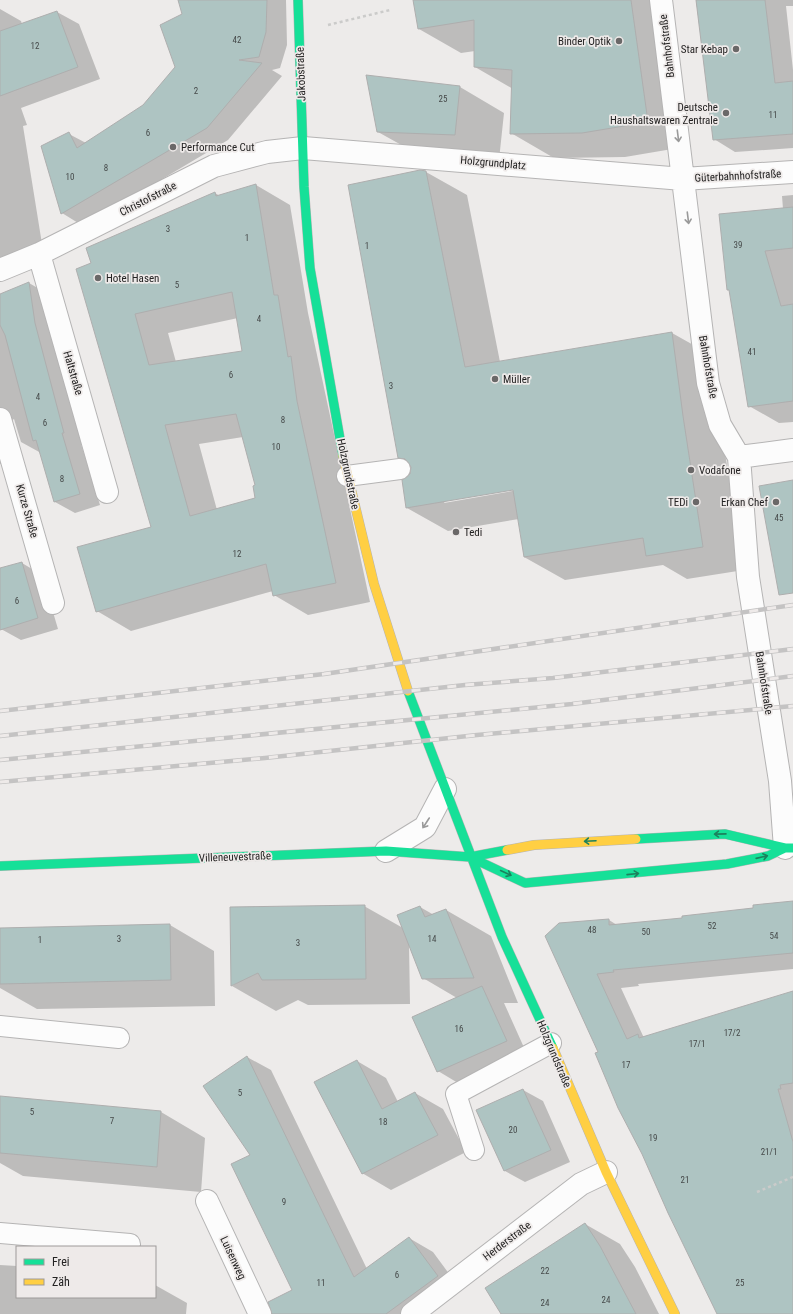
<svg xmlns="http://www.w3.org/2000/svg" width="793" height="1314" viewBox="0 0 793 1314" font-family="'Roboto Condensed',sans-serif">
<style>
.shadow{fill:#0003;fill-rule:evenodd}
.building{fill:#aec4c2;stroke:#aeaeae;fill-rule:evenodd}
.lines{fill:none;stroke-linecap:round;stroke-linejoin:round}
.lane-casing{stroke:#b5b4b4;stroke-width:22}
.street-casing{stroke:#b5b4b4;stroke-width:24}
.fast-casing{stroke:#b5b4b4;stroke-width:10}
.slow-casing{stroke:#b5b4b4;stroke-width:10}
.path{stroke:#cbcbca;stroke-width:2.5;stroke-dasharray:3 3;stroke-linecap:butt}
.lane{stroke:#fcfcfc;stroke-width:20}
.street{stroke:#fcfcfc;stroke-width:22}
.fast{stroke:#16e098;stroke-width:9}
.slow{stroke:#ffcf43;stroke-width:9}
.rail-casing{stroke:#c4c3c3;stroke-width:4.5}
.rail{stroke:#eeeae9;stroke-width:3;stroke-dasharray:9;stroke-linecap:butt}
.oneway{stroke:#9a9a9a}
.oneway2{stroke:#1c815d}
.poi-dot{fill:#6a6868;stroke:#eeeae9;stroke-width:1.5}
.labels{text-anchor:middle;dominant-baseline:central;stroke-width:3.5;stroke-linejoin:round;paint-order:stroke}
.number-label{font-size:9px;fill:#464a4a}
.poi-label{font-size:11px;fill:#232222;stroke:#eeeae9;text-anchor:end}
.street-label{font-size:11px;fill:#232222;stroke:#eeeae9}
</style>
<rect width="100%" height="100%" fill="#edebea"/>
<path class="shadow" d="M179 0H286L287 45 280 68 272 70 282 76 228 140 83 226 62 213 69 134 86 143 144 105 176 67 183 15Z
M414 0H670L690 146 625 157 554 158 511 133 513 89 475 67V51L461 53 419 29Z
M696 0H793V6H786L793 70V148L735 152 714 139Z
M0 9 21 21 22 24 57 12 79 24 100 79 21 108 27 125 23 126 42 244 0 263Z
M460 87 504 113 499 160 423 157 378 132Z
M426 172 467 195 500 362 672 333 713 356 723 441 744 570 687 579 663 565 565 580 524 557 519 519 448 531 407 508 412 467 399 457ZM518 488V490L444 503 446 500Z
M256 185 290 205 308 313 370 602 308 615 274 595 273 591 131 631 97 611 152 528 92 264 215 193 220 196ZM238 318 243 352 176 362 168 333ZM243 437 256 486V499L217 510 199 444Z
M793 195V422L779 423 749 406 730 291 783 209 782 196Z
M29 283 48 294 83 444H81L100 505 75 513 55 502 41 453 21 442 14 419 11 421 15 460 0 464V296Z
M22 563 42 575 58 629 21 640 1 629 0 569Z
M793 902V969L638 984 639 986 621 988 644 1038 793 992V1314H719L546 936 609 920 617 925 683 919Z
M364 906 403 928 398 916 420 907 434 915 446 910 491 936 518 1003H504L526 1052 458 1083 438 1071 457 998 423 978 409 944 410 1004 308 1005 298 1000 276 1011 232 986Z
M170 925 214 951 215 1006 37 1009 0 988V929Z
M247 1057 271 1070 367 1269 409 1238 433 1252 461 1290 428 1314H288L293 1290 251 1155 205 1086Z
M357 1061 386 1078 398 1102 415 1093 443 1109 466 1152 391 1190 362 1173Z
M523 1090 543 1101 570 1162 525 1182 505 1171 477 1111Z
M0 1097 161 1112 205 1138 201 1192 23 1176 0 1163Z
M585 1224 620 1244 635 1267 659 1314H502Z
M0 1265 17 1266V1297H155V1285L187 1303 186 1314H0Z"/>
<path class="building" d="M178 0H267L266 32 259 57 239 60 262 63 207 128 61 214 41 146 69 132 77 148 143 105 175 67 160 25 182 14Z
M413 0H631L648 122 582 133 510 134 512 70 474 67V20L418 29Z
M696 0H765L775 83 793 81V134L713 140Z
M57 11 78 67 0 96V31Z
M366 75 460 86 455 135 377 132Z
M420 170 426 171 465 367 672 332 683 416 703 547 646 556 643 538 524 557 513 490 406 508 402 480 410 474 411 467 405 459 398 458 348 185Z
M256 184 274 295H278L288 357 291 356 297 401 336 583 273 596 266 564 96 612 77 547 151 527 76 269 91 263 86 248 215 192 216 196ZM232 292 242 351 149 365 135 314ZM236 414 255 485 253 486 255 498 190 516 165 425Z
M793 207V248L765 251 781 306 793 304V401L748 407 729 290H727L719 214Z
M29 282 35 323 64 433H62L80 494 54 502 36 440 33 441 5 335 0 325V294Z
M793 480V593L779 595 759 486Z
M22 562 38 618 0 630V568Z
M793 901V953L613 970 614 972 597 974 627 1039 638 1034 639 1038 793 991V1083L780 1085 781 1089H778L793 1142V1314H717L668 1213 642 1154 618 1108 595 1053 598 1052 545 936 559 923 609 919V925L682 918V916L753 908V905Z
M365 905 366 979 262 980 258 973 231 986 230 907Z
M420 906 425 917 446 909 474 978 422 979 397 915Z
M170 924 171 980 0 984V928Z
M482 986 507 1041 437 1072 412 1017Z
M247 1056 354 1277 409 1237 438 1276 386 1314H272L268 1302 292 1290 231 1164 250 1155 203 1086Z
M357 1060 382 1109 415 1092 438 1135 362 1174 314 1082Z
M523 1089 551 1150 504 1171 476 1110Z
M0 1096 161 1111 157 1167 0 1153Z
M585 1223 600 1246 636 1314H501L485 1288Z"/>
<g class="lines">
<defs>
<path id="lane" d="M347 476 400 469
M0 1026 119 1038
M474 1150 456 1094 551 1043
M0 1233 130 1244"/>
<path id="street" d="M661 0 708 383 720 425 739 457 748 577 780 781 785 848
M39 254 107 492
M0 270 39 254 214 166 267 152 303 148 683 179 793 172
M0 419 53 603
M739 457 793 450
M386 851 425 827 445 789
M207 1201 260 1314
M412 1314 581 1184 606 1172"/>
<path id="fast" d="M298 0 304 187 310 268 343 456
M408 691 502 937 553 1048
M636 839 725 834 785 848H793
M470 857 525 883 727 864 768 856 785 848
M0 866 386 851 470 857 507 850"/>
<path id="slow" d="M343 456 374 584 408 691
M507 850 534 845 636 839
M553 1048 606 1172 675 1314"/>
</defs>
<use href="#lane" class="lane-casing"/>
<use href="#street" class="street-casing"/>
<use href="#fast" class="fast-casing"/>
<use href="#slow" class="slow-casing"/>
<path class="path" d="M328 25 390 10
M757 1192 793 1177"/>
<use href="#lane" class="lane"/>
<use href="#street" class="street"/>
<use href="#fast" class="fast"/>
<use href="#slow" class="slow"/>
<defs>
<path id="rail" d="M0 711 324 674 793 605
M0 736 465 685 553 678 793 649
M0 760 572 704 793 676
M0 782 265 758 477 735 793 706"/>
</defs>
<use href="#rail" class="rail-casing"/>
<use href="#rail" class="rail"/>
</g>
<defs><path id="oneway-shaft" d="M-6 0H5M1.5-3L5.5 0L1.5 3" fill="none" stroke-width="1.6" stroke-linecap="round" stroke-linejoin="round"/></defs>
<g class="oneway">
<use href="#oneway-shaft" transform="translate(678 136) rotate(83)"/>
<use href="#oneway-shaft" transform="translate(688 218) rotate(83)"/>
<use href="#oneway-shaft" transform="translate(426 823) rotate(123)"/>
</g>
<g class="oneway2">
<use href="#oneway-shaft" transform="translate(720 834) rotate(179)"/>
<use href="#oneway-shaft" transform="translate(590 841) rotate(177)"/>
<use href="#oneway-shaft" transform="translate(762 857) rotate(-13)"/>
<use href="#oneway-shaft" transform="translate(506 873) rotate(25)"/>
<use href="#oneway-shaft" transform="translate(633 874) rotate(-6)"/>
</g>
<g class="poi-dot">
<circle cx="619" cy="41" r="4"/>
<circle cx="736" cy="49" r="4"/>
<circle cx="726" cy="113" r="4"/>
<circle cx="173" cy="147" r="4"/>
<circle cx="98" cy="278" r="4"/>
<circle cx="495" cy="379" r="4"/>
<circle cx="691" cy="470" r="4"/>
<circle cx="696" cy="502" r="4"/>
<circle cx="776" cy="502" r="4"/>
<circle cx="456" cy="532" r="4"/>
</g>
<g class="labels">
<g class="number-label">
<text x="237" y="40">42</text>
<text x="35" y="46">12</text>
<text x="196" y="91">2</text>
<text x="443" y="99">25</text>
<text x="773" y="115">11</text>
<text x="148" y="133">6</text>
<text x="106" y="168">8</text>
<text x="70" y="177">10</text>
<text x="168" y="229">3</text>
<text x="247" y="238">1</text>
<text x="738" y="245">39</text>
<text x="367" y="246">1</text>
<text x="177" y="285">5</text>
<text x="259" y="319">4</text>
<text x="752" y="352">41</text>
<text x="231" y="375">6</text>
<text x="391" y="386">3</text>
<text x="38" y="397">4</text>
<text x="283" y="420">8</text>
<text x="45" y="423">6</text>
<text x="276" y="447">10</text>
<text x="62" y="479">8</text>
<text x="779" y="518">45</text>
<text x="237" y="554">12</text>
<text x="17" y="601">6</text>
<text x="712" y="926">52</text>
<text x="592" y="930">48</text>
<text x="646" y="932">50</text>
<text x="774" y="936">54</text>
<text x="119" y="939">3</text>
<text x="432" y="939">14</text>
<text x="40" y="940">1</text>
<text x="298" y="943">3</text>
<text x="459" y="1029">16</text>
<text x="732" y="1033">17/2</text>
<text x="697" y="1044">17/1</text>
<text x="626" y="1065">17</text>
<text x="240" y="1093">5</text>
<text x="32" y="1112">5</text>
<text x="112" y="1121">7</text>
<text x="383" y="1122">18</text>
<text x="513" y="1130">20</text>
<text x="653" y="1138">19</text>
<text x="769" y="1152">21/1</text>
<text x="685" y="1180">21</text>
<text x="284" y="1202">9</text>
<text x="545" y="1271">22</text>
<text x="397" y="1275">6</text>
<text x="321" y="1283">11</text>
<text x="740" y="1283">25</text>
<text x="606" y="1300">24</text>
<text x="545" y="1303">24</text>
</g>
<g class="poi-label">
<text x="611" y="41">Binder Optik</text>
<text x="728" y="49">Star Kebap</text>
<text x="718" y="107">Deutsche<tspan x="718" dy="13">Haushaltswaren Zentrale</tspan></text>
<text x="181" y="147" text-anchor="start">Performance Cut</text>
<text x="106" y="278" text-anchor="start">Hotel Hasen</text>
<text x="503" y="379" text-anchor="start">Müller</text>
<text x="699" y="470" text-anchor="start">Vodafone</text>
<text x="688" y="502">TEDi</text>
<text x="768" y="502">Erkan Chef</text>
<text x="464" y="532" text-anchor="start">Tedi</text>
</g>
<g class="street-label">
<text transform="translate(667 46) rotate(-97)">Bahnhofstraße</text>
<text transform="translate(301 74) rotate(-92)">Jakobstraße</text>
<text transform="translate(493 163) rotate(5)">Holzgrundplatz</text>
<text transform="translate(738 176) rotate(-3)">Güterbahnhofstraße</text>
<text transform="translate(148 199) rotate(-27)">Christofstraße</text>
<text transform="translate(708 367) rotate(80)">Bahnhofstraße</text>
<text transform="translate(73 373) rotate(74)">Haltstraße</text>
<text transform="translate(348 474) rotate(78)">Holzgrundstraße</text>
<text transform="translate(27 511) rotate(74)">Kurze Straße</text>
<text transform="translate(764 683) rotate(81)">Bahnhofstraße</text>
<text transform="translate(235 857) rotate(-2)">Villeneuvestraße</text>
<text transform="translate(554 1054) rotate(67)">Holzgrundstraße</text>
<text transform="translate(507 1241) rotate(-37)">Herderstraße</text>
<text transform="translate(233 1258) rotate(65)">Luisenweg</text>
</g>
</g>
<rect x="16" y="1246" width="140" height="52" fill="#eeeae9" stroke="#9d9a99"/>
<rect x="24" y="1259" width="20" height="6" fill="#16e098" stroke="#9d9a99"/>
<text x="52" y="1266" font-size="12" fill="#232222">Frei</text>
<rect x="24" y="1279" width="20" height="6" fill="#ffcf43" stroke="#9d9a99"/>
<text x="52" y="1286" font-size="12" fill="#232222">Zäh</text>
</svg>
